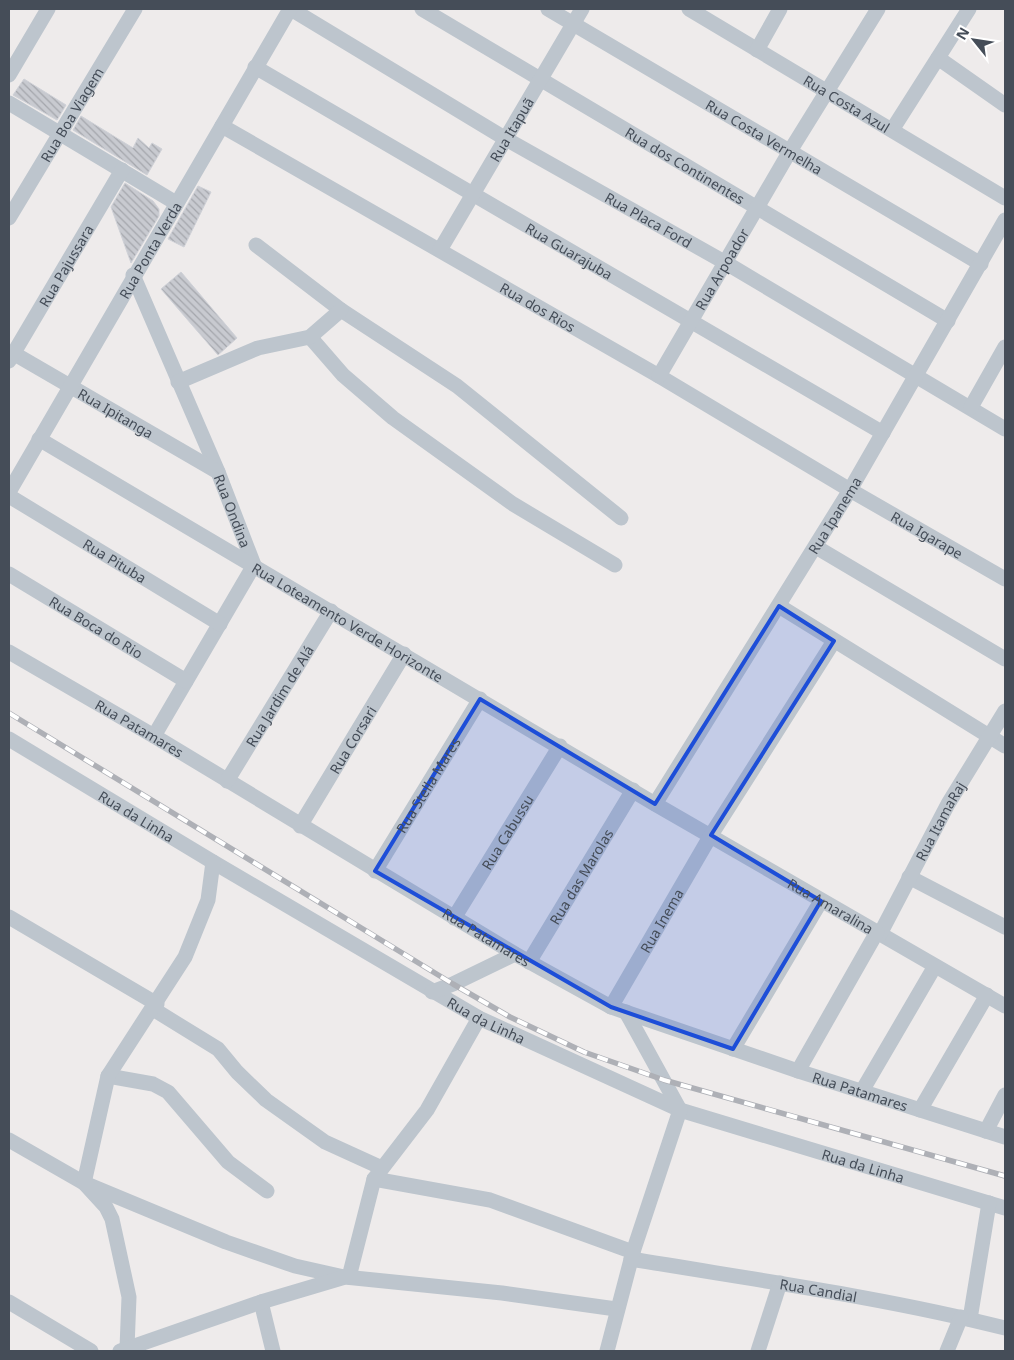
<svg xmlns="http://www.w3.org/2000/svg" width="1014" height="1360" viewBox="0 0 1014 1360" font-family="'Noto Sans',sans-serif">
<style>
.building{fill:url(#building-back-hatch);stroke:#cfd1d7}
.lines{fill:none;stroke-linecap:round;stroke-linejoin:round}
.street{stroke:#bdc5cd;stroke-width:15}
.rail-casing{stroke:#aeb0b6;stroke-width:5.5}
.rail{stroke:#fff;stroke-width:4;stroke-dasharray:11;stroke-linecap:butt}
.marked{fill:#1d4ed8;fill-opacity:0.2;stroke:#1d4ed8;stroke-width:4;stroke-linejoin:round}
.labels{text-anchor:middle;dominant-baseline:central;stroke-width:4;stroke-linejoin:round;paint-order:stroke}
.street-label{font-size:14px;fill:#454d58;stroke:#fff}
</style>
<defs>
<pattern id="building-back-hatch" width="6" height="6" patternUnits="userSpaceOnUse" patternTransform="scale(1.25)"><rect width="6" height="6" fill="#c8cad0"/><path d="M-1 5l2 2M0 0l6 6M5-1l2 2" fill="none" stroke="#a4a6ac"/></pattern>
</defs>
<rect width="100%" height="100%" fill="#eeebeb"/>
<path class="building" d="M24 79 66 105 57 120 13 95Z
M81 116 133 148 138 138 149 148 152 143 162 149 147 175 73 130Z
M125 183 153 201 159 209V216L131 263 111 207Z
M198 186 211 192 184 247 168 239Z
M181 272 237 338 218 355 161 289Z"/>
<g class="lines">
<g class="street">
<path id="s1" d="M291 9 506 139 726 263 1005 429"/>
<path id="s2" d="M422 9 948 321"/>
<path id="s3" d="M548 9 981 264"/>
<path id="s4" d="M689 9 1005 198"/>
<path d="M757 50 780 9"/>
<path d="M938 58 1005 105"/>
<path id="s5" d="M255 67C464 191 674 310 883 433"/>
<path d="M9 75 48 9"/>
<path d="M9 103 176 203"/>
<path id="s6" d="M222 126 659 376 850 490 1005 579"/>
<path d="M892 130 969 9"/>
<path id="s7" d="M9 218 135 9"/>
<path d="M256 245 341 310 457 386 621 518"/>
<path id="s8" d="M440 250 582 9"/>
<path id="s9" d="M133 275 218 472 254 565 154 736"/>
<path d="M310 337 343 375 393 418 513 504 615 565"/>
<path id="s10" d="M13 353 218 472"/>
<path id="s11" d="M9 361 122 170"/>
<path id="s12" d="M659 376 790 151 878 9"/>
<path d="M178 382 258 348 310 337 341 310"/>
<path d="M971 407 1005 347"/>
<path id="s13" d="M39 439 655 804 1005 1006"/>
<path id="s14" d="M9 492 290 9"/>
<path id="s15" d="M9 496 220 624"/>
<path d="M816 547 1005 659"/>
<path id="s16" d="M9 574 186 681"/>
<path d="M779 606 1005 746"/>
<path id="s17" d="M9 652 154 736 515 954 611 1007 798 1071 1005 1137"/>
<path id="s18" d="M9 739 213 862 479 1018 680 1110 1005 1208"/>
<path id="s19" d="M227 781 331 611"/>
<path id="s20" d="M655 804 850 490 1005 220"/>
<path id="s21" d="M300 826 404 654"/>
<path id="s22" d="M375 871 480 699"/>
<path d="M909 877 1005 927"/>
<path d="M9 917 157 1004"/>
<path id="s23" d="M454 918 560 746"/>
<path id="s24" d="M880 934 948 804 1005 711"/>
<path id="s25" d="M529 962 633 790"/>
<path d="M432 992 453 984 515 954"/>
<path id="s26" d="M611 1007 711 835 834 641"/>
<path d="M153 1009 218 1049 237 1072 266 1100 325 1142 382 1168"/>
<path d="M733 1049 821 901"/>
<path d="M798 1071 877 932"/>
<path d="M108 1076 153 1084 168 1092 228 1162 267 1191"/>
<path d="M862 1091 935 966"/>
<path d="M920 1110 987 995"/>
<path d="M986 1131 1005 1095"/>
<path d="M9 1140 84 1183 226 1242 295 1266 344 1277"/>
<path d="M374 1179 490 1200 633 1252"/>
<path id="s27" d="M631 1259C756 1280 883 1297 1005 1328"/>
<path d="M349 1277 374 1179 427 1110 479 1018"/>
<path d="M9 1302 91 1351"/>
<path d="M261 1302 273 1351"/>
<path d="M970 1319 989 1203"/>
<path d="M127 1348 129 1297 112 1219 106 1207 84 1183 108 1076 185 957 208 900 213 862"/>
<path d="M120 1351 261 1302 345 1277 502 1293 616 1309"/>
<path d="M607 1351 633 1252 680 1110 626 1012"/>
<path d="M758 1351 780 1283"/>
<path d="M947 1351 961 1317"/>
</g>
<defs>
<path id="rail" d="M9 713 453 984 510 1017 584 1052 664 1080 1005 1176"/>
</defs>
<use href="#rail" class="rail-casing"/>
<use href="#rail" class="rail"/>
</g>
<path class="marked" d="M779 606 834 641 711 835 821 901 733 1049 611 1007 375 871 480 699 655 804Z"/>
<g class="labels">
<g class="street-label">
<text stroke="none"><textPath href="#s4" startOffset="184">Rua Costa Azul</textPath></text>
<text stroke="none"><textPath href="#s7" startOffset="121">Rua Boa Viagem</textPath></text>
<text stroke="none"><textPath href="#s8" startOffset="140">Rua Itapuã</textPath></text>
<text stroke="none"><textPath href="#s3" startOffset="251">Rua Costa Vermelha</textPath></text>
<text stroke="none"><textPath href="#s2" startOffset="306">Rua dos Continentes</textPath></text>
<text stroke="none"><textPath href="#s1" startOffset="415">Rua Placa Ford</textPath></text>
<text stroke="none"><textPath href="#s14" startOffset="280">Rua Ponta Verda</textPath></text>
<text stroke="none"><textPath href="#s5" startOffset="364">Rua Guarajuba</textPath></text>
<text stroke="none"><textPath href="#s11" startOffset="111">Rua Pajussara</textPath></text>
<text stroke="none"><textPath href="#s12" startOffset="124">Rua Arpoador</textPath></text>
<text stroke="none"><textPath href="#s6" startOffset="364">Rua dos Rios</textPath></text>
<text stroke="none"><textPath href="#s10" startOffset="119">Rua Ipitanga</textPath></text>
<text stroke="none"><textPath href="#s9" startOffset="256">Rua Ondina</textPath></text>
<text stroke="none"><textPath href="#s20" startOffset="340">Rua Ipanema</textPath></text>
<text stroke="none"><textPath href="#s6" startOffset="815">Rua Igarape</textPath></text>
<text stroke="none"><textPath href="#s15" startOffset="124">Rua Pituba</textPath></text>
<text stroke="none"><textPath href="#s13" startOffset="359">Rua Loteamento Verde Horizonte</textPath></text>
<text stroke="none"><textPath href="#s16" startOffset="102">Rua Boca do Rio</textPath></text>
<text stroke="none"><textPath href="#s19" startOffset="100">Rua Jardim de Alá</textPath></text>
<text stroke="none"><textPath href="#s17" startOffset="151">Rua Patamares</textPath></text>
<text stroke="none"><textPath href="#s21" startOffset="101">Rua Corsari</textPath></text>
<text stroke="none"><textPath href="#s22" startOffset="101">Rua Stella Mares</textPath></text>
<text stroke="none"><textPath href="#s18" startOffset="149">Rua da Linha</textPath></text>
<text stroke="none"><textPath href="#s24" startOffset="128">Rua ItamaRaj</textPath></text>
<text stroke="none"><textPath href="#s23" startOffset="101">Rua Cabussu</textPath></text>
<text stroke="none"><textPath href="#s25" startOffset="100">Rua das Marolas</textPath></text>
<text stroke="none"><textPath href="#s13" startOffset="919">Rua Amaralina</textPath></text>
<text stroke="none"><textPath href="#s26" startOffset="100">Rua Inema</textPath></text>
<text stroke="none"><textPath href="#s17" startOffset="556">Rua Patamares</textPath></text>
<text stroke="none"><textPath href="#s18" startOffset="554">Rua da Linha</textPath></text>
<text stroke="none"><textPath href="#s17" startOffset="962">Rua Patamares</textPath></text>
<text stroke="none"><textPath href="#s18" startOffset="959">Rua da Linha</textPath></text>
<text stroke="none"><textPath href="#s27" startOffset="190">Rua Candial</textPath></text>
</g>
</g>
<rect width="1014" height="1360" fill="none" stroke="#454d58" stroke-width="20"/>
<g transform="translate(974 40) rotate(300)" stroke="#ffffff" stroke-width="4" paint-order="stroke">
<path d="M0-4L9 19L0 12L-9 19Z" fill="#454d58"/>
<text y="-8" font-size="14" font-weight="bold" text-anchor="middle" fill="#454d58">N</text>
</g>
</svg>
